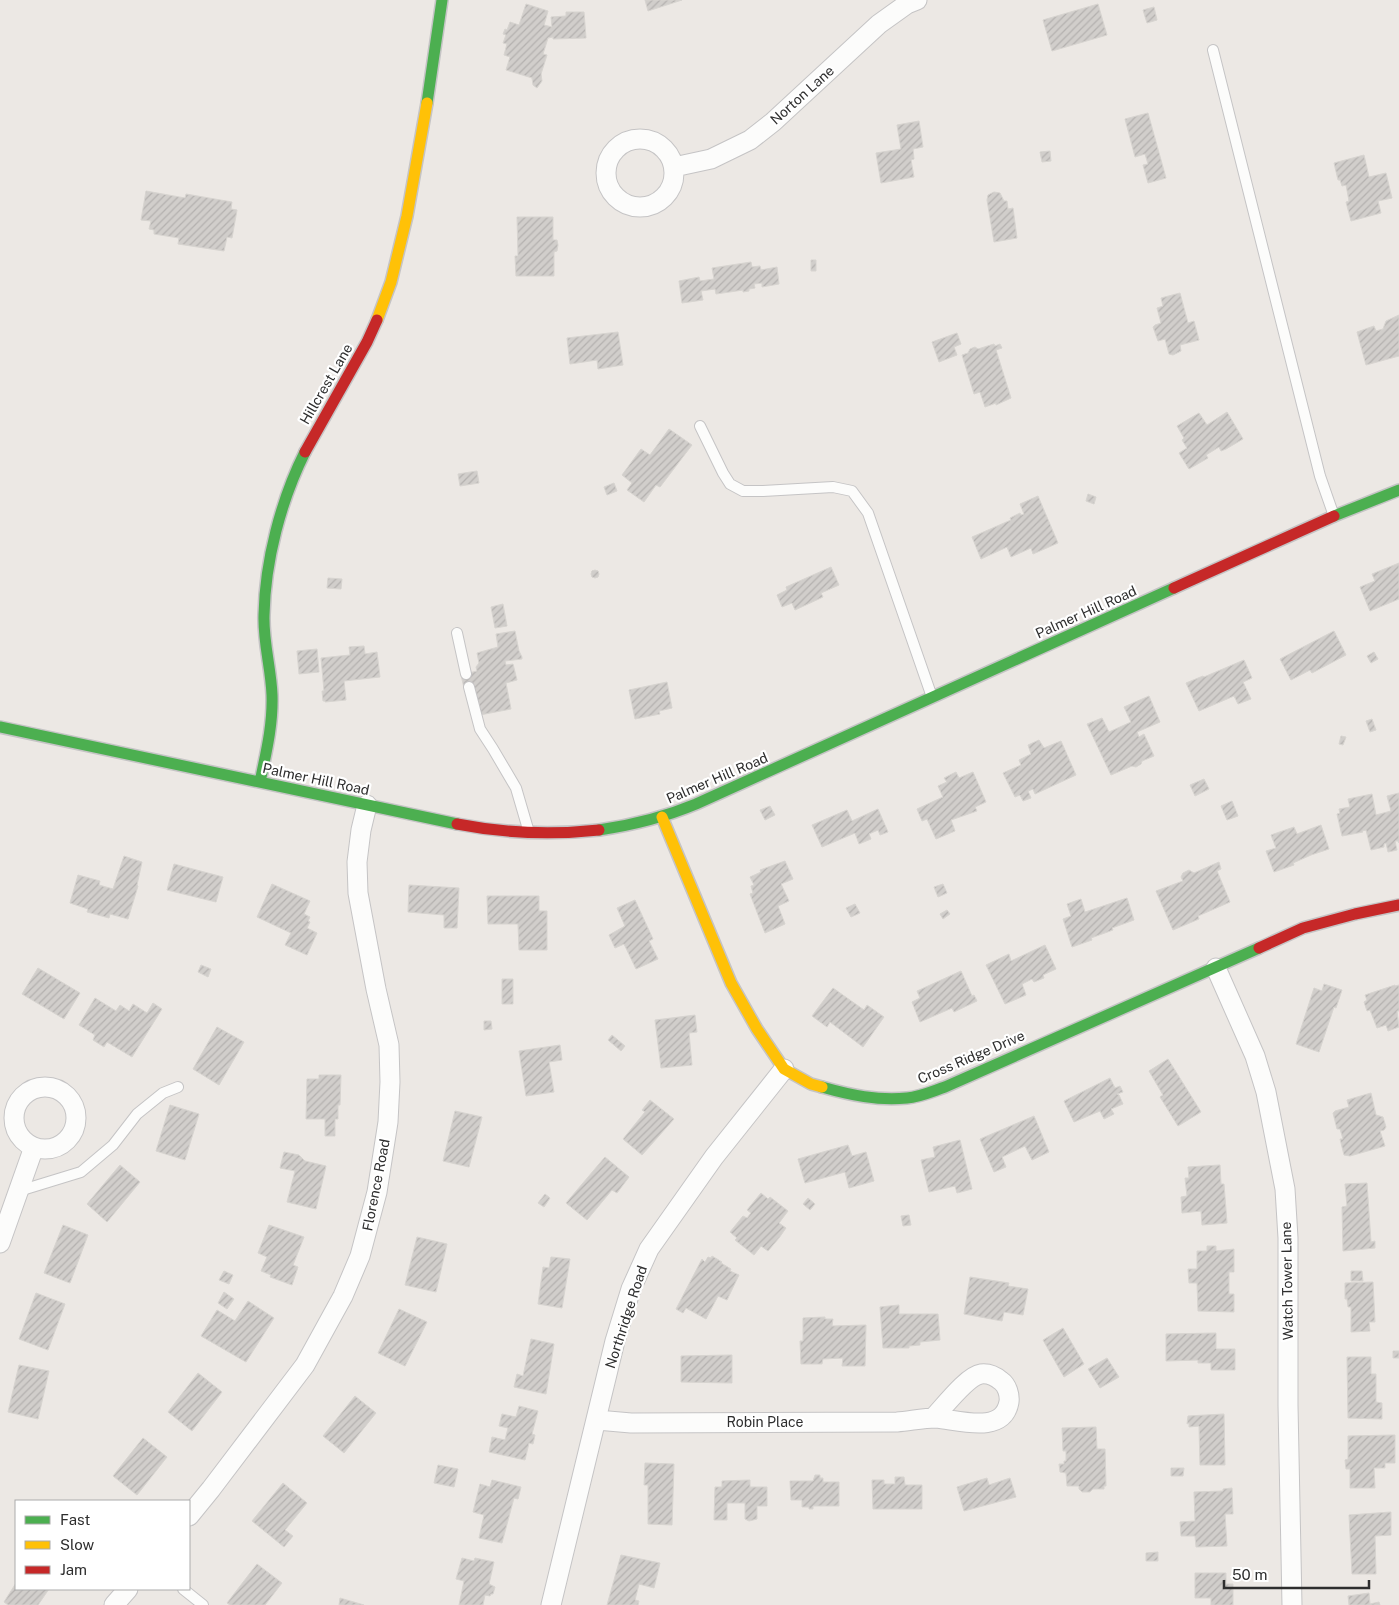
<svg xmlns="http://www.w3.org/2000/svg" width="1399" height="1605" viewBox="0 0 1399 1605" font-family="'Public Sans',sans-serif">
<style>
.building{fill:url(#building-hatch);stroke:#d7d4d0}
.lines{fill:none;stroke-linecap:round;stroke-linejoin:round}
.lane-casing{stroke:#c5c4c5;stroke-width:12}
.street-casing{stroke:#c5c4c5;stroke-width:21}
.fast-casing{stroke:#c5c4c5;stroke-width:14}
.slow-casing{stroke:#c5c4c5;stroke-width:14}
.jam-casing{stroke:#c5c4c5;stroke-width:14}
.lane{stroke:#fcfcfb;stroke-width:10}
.street{stroke:#fcfcfb;stroke-width:19}
.fast{stroke:#4caf50;stroke-width:11}
.slow{stroke:#ffc107;stroke-width:11}
.jam{stroke:#c62828;stroke-width:11}
.labels{text-anchor:middle;dominant-baseline:central;stroke-width:4.5;stroke-linejoin:round;paint-order:stroke}
.street-label{font-size:14px;fill:#2e2e2e;stroke:#fff}
</style>
<defs>
<pattern id="building-hatch" width="6" height="6" patternUnits="userSpaceOnUse" patternTransform="scale(1.25)"><rect width="6" height="6" fill="#d1cecb"/><path d="M-1 1l2-2M0 6l6-6M5 7l2-2" fill="none" stroke="#b4b1af"/></pattern>
</defs>
<rect width="100%" height="100%" fill="#ece8e4"/>
<path class="building" d="M645 0H682L648 11Z
M526 4 548 11 544 25 552 27 551 17 566 16V12H584L586 38 553 39V37L548 38 543 54 547 55 541 74 542 81 537 88 533 85 532 78 506 70 510 57 504 55 507 44 503 43 506 35 503 34 505 29 507 30 510 22 519 25Z
M1098 4 1107 35 1052 51 1043 20Z
M1154 7 1157 20 1147 23 1143 10Z
M1148 113 1166 178 1148 183 1143 165 1148 164 1145 154 1135 157 1125 119Z
M919 121 923 147 913 149 914 159 911 160 914 177 881 183 876 153 901 149 897 125Z
M1050 151 1051 161 1042 162 1040 152Z
M1364 155 1369 177 1386 173 1392 198 1378 201 1381 213 1351 221 1346 202 1349 201 1346 185 1342 186 1340 180H1338L1334 163Z
M146 191 185 198 186 194 232 202 231 209 237 210 232 238 227 237 224 251 178 244 179 238 154 234V230L149 229 151 221 141 220Z
M994 192 1000 193 1004 201H1007L1008 209 1013 208 1017 238 994 242 987 200 988 195Z
M517 217H553V240H557L558 245 557 251 554 252V276H516L515 256H518Z
M811 260H816V271H811Z
M751 262 752 267 760 266 761 270 777 267 779 284 762 287V283L754 284 755 288 749 289V291L743 292V290L716 294 715 289 701 291 703 300 682 303 679 281 699 277 700 281 714 279 712 268Z
M1180 293 1188 323 1194 321 1199 340 1180 345 1181 351 1173 355 1169 354 1165 339 1158 341 1153 327 1155 325 1161 323 1157 308 1163 306 1161 298Z
M1399 315V356L1366 365 1357 332 1374 326 1376 331 1383 329 1386 321Z
M618 332 623 365 598 369 597 360 570 364 567 338Z
M957 333 961 344 954 347 957 355 939 362 932 342Z
M994 344 995 346 1000 344 1002 348 996 350 1011 398 996 405V403L985 407 980 392 974 394 962 355 968 353 970 349 975 347 978 349Z
M1227 412 1243 439 1226 449 1221 451 1219 447 1206 455 1208 458 1189 469 1179 453 1187 448 1182 440 1184 438 1177 426 1199 413 1207 425Z
M669 429 692 445 660 487 656 485 644 502 627 490 632 483 622 475 641 449 650 455Z
M477 471 479 483 460 486 458 474Z
M614 483 617 491 607 495 604 487Z
M1088 494 1096 497 1094 504 1086 501Z
M1038 496 1058 543 1033 554 1031 548 1011 557 1007 547 981 559 972 537 1011 520 1010 518 1020 513 1021 515 1024 514 1020 504Z
M1399 563V599L1370 611 1360 587 1375 581 1372 574Z
M831 567 839 585 821 593 823 597 795 610 792 603 782 607 777 595 787 590 786 587Z
M591 574a4 4 0 1 1 8 0a4 4 0 1 1-8 0Z
M328 578 342 579 341 589 327 588Z
M503 604 507 626 495 628 491 607Z
M515 631 519 651 522 657V659L505 661 506 665 513 664 517 680 506 683 511 709 480 715 470 687 464 688 461 675 477 671 476 667 479 663 477 653 498 647 496 634Z
M1334 631 1346 655 1312 673 1310 670 1291 680 1280 659Z
M364 646 365 654 377 652 380 677 344 681 346 700 325 702V701H323L322 691H324L321 658 350 655 349 647Z
M317 649 319 672 299 674 297 651Z
M1374 652 1378 659 1371 663 1367 656Z
M1244 660 1252 678 1243 682 1251 699 1238 704 1234 696 1199 711 1186 683 1203 676 1204 677Z
M667 682 672 708 659 711 660 714 635 719 629 690Z
M1149 696 1160 722 1137 732 1139 737 1144 734 1154 756 1142 761 1141 764 1136 767 1132 766 1111 775 1087 724 1102 718 1109 732 1131 722 1124 707Z
M1372 719 1376 730 1370 732 1366 721Z
M1341 736 1346 737 1343 745 1339 744Z
M1039 740 1044 748 1061 741 1076 775 1035 794 1033 789 1028 791 1031 798 1023 801 1020 795 1015 797 1003 773 1021 765 1019 760 1031 754 1028 745Z
M956 772 959 778 973 772 986 802 975 807 977 811 951 820 955 831 936 839 927 819 922 821 917 809 943 797 938 786 947 782 944 778Z
M1204 779 1209 789 1195 796 1190 785Z
M1399 793V843L1398 841H1395L1397 850 1388 852 1386 843 1384 844V847L1371 850 1366 830 1362 831 1363 832 1342 836 1337 814 1340 813 1339 809 1350 807 1348 799 1372 794 1376 815 1391 811 1387 796Z
M1232 801 1238 816 1227 820 1221 806Z
M770 806 775 815 765 820 760 810Z
M878 809 888 832 880 835 878 830 869 834 871 839 859 844 855 833 822 847 812 825 847 810 852 821Z
M1321 825 1329 849 1311 855 1293 863 1294 865 1274 872 1266 851 1276 848 1271 835 1294 827 1297 834Z
M124 856 142 862 137 885 138 886 128 919 110 914 109 918 87 912 88 909 70 903 78 875 100 881 99 885 113 889Z
M785 861 793 879 781 884 789 901 778 906 785 924 765 933 750 894 753 893 751 886 754 885 750 877 761 872 760 870Z
M1219 862 1221 869 1217 871 1230 902 1198 916 1199 919 1173 930 1156 891 1183 881 1181 877 1183 873 1189 870 1194 873Z
M174 864 223 877 216 902 167 890Z
M272 884 310 901 304 914 310 917 308 921 310 922 307 928 317 933 307 955 285 945 291 933 257 917Z
M943 884 947 893 938 897 934 887Z
M409 885 459 888 457 928H444V915L408 912Z
M487 896H539V911H547V950H519L518 924H488Z
M1127 898 1134 920 1112 928 1113 930 1091 938 1092 940 1072 947 1063 919 1071 916 1067 904 1081 899 1085 912Z
M635 900 653 939 649 941 658 959 636 969 624 944 615 948 609 935 625 926 617 908Z
M855 904 860 913 851 917 846 908Z
M947 910 950 914 943 919 940 914Z
M1045 945 1056 969 1043 975 1044 978 1034 982 1032 979 1022 984 1026 995 1005 1004 986 965 1009 954 1011 961Z
M201 965 211 969 208 977 198 972Z
M38 968 80 993 64 1019 22 994Z
M961 971 972 996 974 995 977 1001 954 1012 952 1008 920 1022 912 1002 920 998 917 991Z
M502 979H513V1004H502Z
M1324 984 1342 990 1336 1008 1334 1007 1319 1052 1296 1044 1314 988 1322 991Z
M1395 985V986L1399 985V1011H1397L1399 1027 1388 1031 1386 1025 1377 1028 1370 1010 1367 1011 1364 1002 1367 1000 1365 995Z
M833 988 864 1010 867 1005 884 1017 863 1047 830 1022 827 1027 812 1016Z
M95 998 116 1011 120 1005 129 1011 133 1004 147 1013 153 1003 162 1009 132 1057 107 1042 104 1047 93 1040 95 1035 79 1025Z
M695 1015 697 1032 689 1033 692 1065 661 1068 655 1020Z
M484 1021H491L492 1029 484 1030Z
M217 1027 244 1042 219 1085 193 1069Z
M612 1035 625 1046 621 1051 608 1040Z
M560 1045 562 1060 549 1062 554 1092 526 1096 519 1051Z
M1168 1059 1201 1112 1178 1126 1160 1097 1163 1095 1149 1071Z
M319 1075H341L340 1105H338V1119H335V1136H325V1119H306L307 1079H319Z
M1110 1078 1115 1088 1120 1086 1123 1092 1117 1094 1119 1095 1123 1104 1111 1109 1114 1114 1104 1119 1100 1111 1074 1122 1064 1101Z
M1371 1093 1376 1115 1383 1117 1386 1127 1384 1130 1380 1131 1385 1146 1350 1156 1344 1155 1340 1139H1343L1340 1129H1337L1333 1113 1335 1111 1349 1107 1347 1100Z
M650 1100 674 1119 642 1155 623 1139 645 1112 642 1110Z
M170 1105 199 1114 185 1160 156 1151Z
M455 1111 482 1117 469 1167 443 1161Z
M1034 1116 1049 1152 1032 1160 1025 1146 1002 1157 1006 1167 994 1172 980 1139Z
M960 1140 972 1189 957 1193 955 1186 929 1192 921 1160 935 1157 933 1147Z
M848 1145 852 1156 866 1152 874 1181 849 1188 845 1172 805 1183 798 1159Z
M284 1152 299 1155 305 1161 326 1166 316 1209 287 1202 295 1171 280 1168Z
M605 1157 629 1177 617 1193 612 1190 587 1220 566 1203Z
M120 1165 140 1182 107 1222 87 1204Z
M1220 1165 1221 1184H1224L1227 1223 1202 1225 1201 1211 1182 1213 1181 1197 1187 1196 1185 1178H1189L1188 1167Z
M1367 1183 1371 1242 1375 1241V1248L1343 1251 1342 1207 1347 1206 1345 1184Z
M761 1193 768 1199 770 1197 788 1211 779 1223 786 1228 779 1238 768 1251 761 1246 754 1255 735 1240 737 1238 730 1232 743 1216 747 1218 751 1213 747 1210Z
M545 1194 550 1198 544 1207 538 1203Z
M808 1198 815 1204 810 1210 803 1204Z
M909 1215 911 1225 903 1226 901 1216Z
M63 1225 88 1235 70 1283 44 1273Z
M269 1225 304 1237 293 1265 298 1267 292 1285 270 1277 271 1275 261 1271 267 1257 258 1253Z
M417 1237 447 1244 436 1292 405 1285Z
M1207 1246H1216V1251L1234 1249V1272H1229V1294H1234V1312L1198 1311 1197 1283H1189L1188 1269H1197V1251H1207Z
M712 1256 722 1262 721 1263 731 1269 730 1271 739 1275 727 1300 718 1296 706 1319 686 1308 683 1313 676 1309 702 1259 705 1262 708 1257 711 1258Z
M551 1257 570 1259 562 1308 538 1304 543 1267 549 1268Z
M224 1271 233 1275 229 1284 219 1280Z
M1351 1271H1362L1363 1281H1351Z
M970 1277 1009 1283 1008 1286 1028 1289 1023 1315 1004 1312 1002 1321 964 1314Z
M1373 1282 1375 1322H1369L1370 1331 1351 1332V1307H1348L1347 1299H1345V1283Z
M224 1292 234 1299 227 1309 218 1303Z
M36 1293 65 1304 48 1350 19 1339Z
M248 1301 274 1318 246 1362 201 1336 217 1310 235 1321Z
M899 1305V1314H938L940 1340 920 1342V1345L909 1346V1348H883L880 1307Z
M399 1309 427 1322 405 1366 378 1353Z
M825 1317V1319H833L832 1326 866 1325 865 1366H842L843 1358 823 1359 822 1364H801L800 1341H803V1318Z
M1063 1328 1084 1364 1064 1377 1043 1340Z
M1216 1333V1349H1235V1370H1211V1363H1198V1360L1166 1361V1334Z
M531 1339 554 1344 546 1394 514 1387 517 1374 523 1376Z
M1393 1351H1399V1358H1393Z
M732 1355V1383L681 1382V1356Z
M1347 1357H1371V1374H1376V1402L1382 1403V1419L1348 1418Z
M1107 1358 1119 1377 1100 1388 1088 1369Z
M19 1365 49 1371 38 1419 8 1412Z
M198 1373 222 1392 192 1431 168 1412Z
M355 1396 376 1413 344 1453 323 1436Z
M519 1406 538 1411 532 1434 535 1435 533 1444 529 1443 525 1460 489 1452 492 1437 505 1440 508 1428 499 1426 502 1414 516 1417Z
M1224 1414 1225 1465H1200L1199 1426 1189 1427V1423L1187 1424 1188 1416Z
M1096 1427 1097 1449H1105L1106 1486H1104V1489H1093L1090 1492H1082L1079 1489V1486H1067L1066 1473 1060 1472 1059 1464H1064V1461H1066V1451H1063L1062 1428Z
M1395 1435V1463H1385V1468H1374L1375 1488H1350V1469H1346L1345 1460 1348 1459V1436Z
M143 1438 167 1457 137 1495 113 1476Z
M645 1463 674 1464 672 1525 648 1524V1485H644Z
M438 1465 458 1469 454 1487 434 1483Z
M1171 1468H1184L1183 1476H1171Z
M815 1475H820V1478H823V1482H839V1506H813V1509H809V1507H802V1500H791L790 1481H813Z
M895 1477H904L905 1485H922V1509H873L872 1480H884V1484H895Z
M987 1478 989 1485 1010 1478 1016 1497 964 1511 957 1487Z
M492 1480 521 1487 518 1499 514 1498 502 1543 479 1538 484 1515 473 1512 480 1484 490 1487Z
M750 1480V1487H767V1506H757V1519L749 1521 745 1519V1503H727V1520H714L715 1487H722V1481Z
M283 1483 307 1503 285 1530 293 1536 284 1547 252 1521Z
M1232 1488 1233 1514H1225L1227 1546 1196 1547 1195 1536H1181L1180 1522 1195 1521 1194 1492 1223 1491V1489Z
M1391 1512V1535L1375 1536 1376 1574H1352L1349 1515Z
M1158 1552V1561H1146V1553Z
M621 1555 660 1563 654 1588 639 1584 635 1600 639 1601 638 1605H607Z
M462 1558 474 1561 475 1558 494 1562 489 1584 495 1587 493 1594H491L490 1596 485 1595 483 1605H459L464 1581 456 1579Z
M257 1564 282 1583 265 1605H230L227 1603Z
M1195 1573H1226V1584H1233V1605H1211V1598H1195Z
M16 1583V1589H49L38 1605H8L4 1602Z
M1369 1593 1370 1604 1379 1602 1380 1605H1349L1348 1596Z
M340 1598 364 1605H339Z"/>
<g class="lines">
<defs>
<path id="lane" d="M1213 50 1320 476 1334 516
M700 426 723 473 730 484 743 491H763L833 487 852 491 868 513 932 697
M457 633 466 674
M469 687 480 729 493 749 516 788 528 829
M19 1191 81 1172 113 1145 137 1114 163 1093 178 1087
M183 1589 203 1605"/>
<path id="street" d="M606 173a34 34 0 1 1 68 0a34 34 0 1 1-68 0Z
M674 167 711 159 750 140 773 122 879 24 907 4 917 0
M1216 968 1255 1056 1266 1092 1285 1189 1288 1238V1405L1292 1605
M14 1118a31 31 0 1 1 62 0a31 31 0 1 1-62 0Z
M0 1243 34 1147
M597 1420 631 1423 897 1422C910 1421 923 1418 936 1418 959 1420 1003 1435 1009 1402 1010 1395 1007 1385 1001 1381 995 1376 989 1373 981 1374 967 1376 943 1408 933 1418
M189 1516 211 1489 305 1365 343 1296 360 1256 377 1192 388 1122 390 1082 389 1045 376 989 358 893 357 862 361 830 367 805
M114 1605 128 1589
M551 1605 615 1341 631 1289 649 1249 714 1157 784 1069"/>
<path id="fast" d="M427 103 442 0
M1334 516 1399 490
M0 727 457 824
M260 782C266 753 273 725 272 695 271 668 263 642 264 615 265 561 281 500 305 452
M599 830C633 825 665 817 696 804L1174 588
M822 1087C850 1095 878 1101 907 1098 920 1097 933 1091 945 1087L1259 948"/>
<path id="slow" d="M377 320 391 282 407 216 427 103
M662 817 731 983 757 1029 784 1069 811 1084 822 1087"/>
<path id="jam" d="M305 452 367 342 377 320
M1174 588 1334 516
M457 824C503 833 553 835 599 830
M1259 948 1303 928 1355 914 1399 905"/>
</defs>
<use href="#lane" class="lane-casing"/>
<use href="#street" class="street-casing"/>
<use href="#fast" class="fast-casing"/>
<use href="#slow" class="slow-casing"/>
<use href="#jam" class="jam-casing"/>
<use href="#lane" class="lane"/>
<use href="#street" class="street"/>
<use href="#fast" class="fast"/>
<use href="#slow" class="slow"/>
<use href="#jam" class="jam"/>
</g>
<g class="labels">
<g class="street-label">
<text transform="translate(802 95) rotate(-42)">Norton Lane</text>
<text transform="translate(326 384) rotate(-60)">Hillcrest Lane</text>
<text transform="translate(1086 612) rotate(-24)">Palmer Hill Road</text>
<text transform="translate(717 778) rotate(-23)">Palmer Hill Road</text>
<text transform="translate(316 779) rotate(12)">Palmer Hill Road</text>
<text transform="translate(971 1057) rotate(-23)">Cross Ridge Drive</text>
<text transform="translate(376 1185) rotate(-79)">Florence Road</text>
<text transform="translate(1287 1281) rotate(-91)">Watch Tower Lane</text>
<text transform="translate(626 1317) rotate(-72)">Northridge Road</text>
<text x="765" y="1422">Robin Place</text>
</g>
</g>
<rect x="15" y="1500" width="175" height="90" fill="#ffffff" stroke="#ababab"/>
<rect x="25" y="1516" width="25" height="8" fill="#4caf50" stroke="#ababab"/>
<text x="60" y="1525" font-size="15" fill="#2e2e2e">Fast</text>
<rect x="25" y="1541" width="25" height="8" fill="#ffc107" stroke="#ababab"/>
<text x="60" y="1550" font-size="15" fill="#2e2e2e">Slow</text>
<rect x="25" y="1566" width="25" height="8" fill="#c62828" stroke="#ababab"/>
<text x="60" y="1575" font-size="15" fill="#2e2e2e">Jam</text>
<path d="M1224 1580v8h145v-8" fill="none" stroke="#2e2e2e" stroke-width="2.5"/>
<text x="1232" y="1580" font-size="15" fill="#2e2e2e" stroke="#ffffff" stroke-width="4" paint-order="stroke">50 m</text>
</svg>
